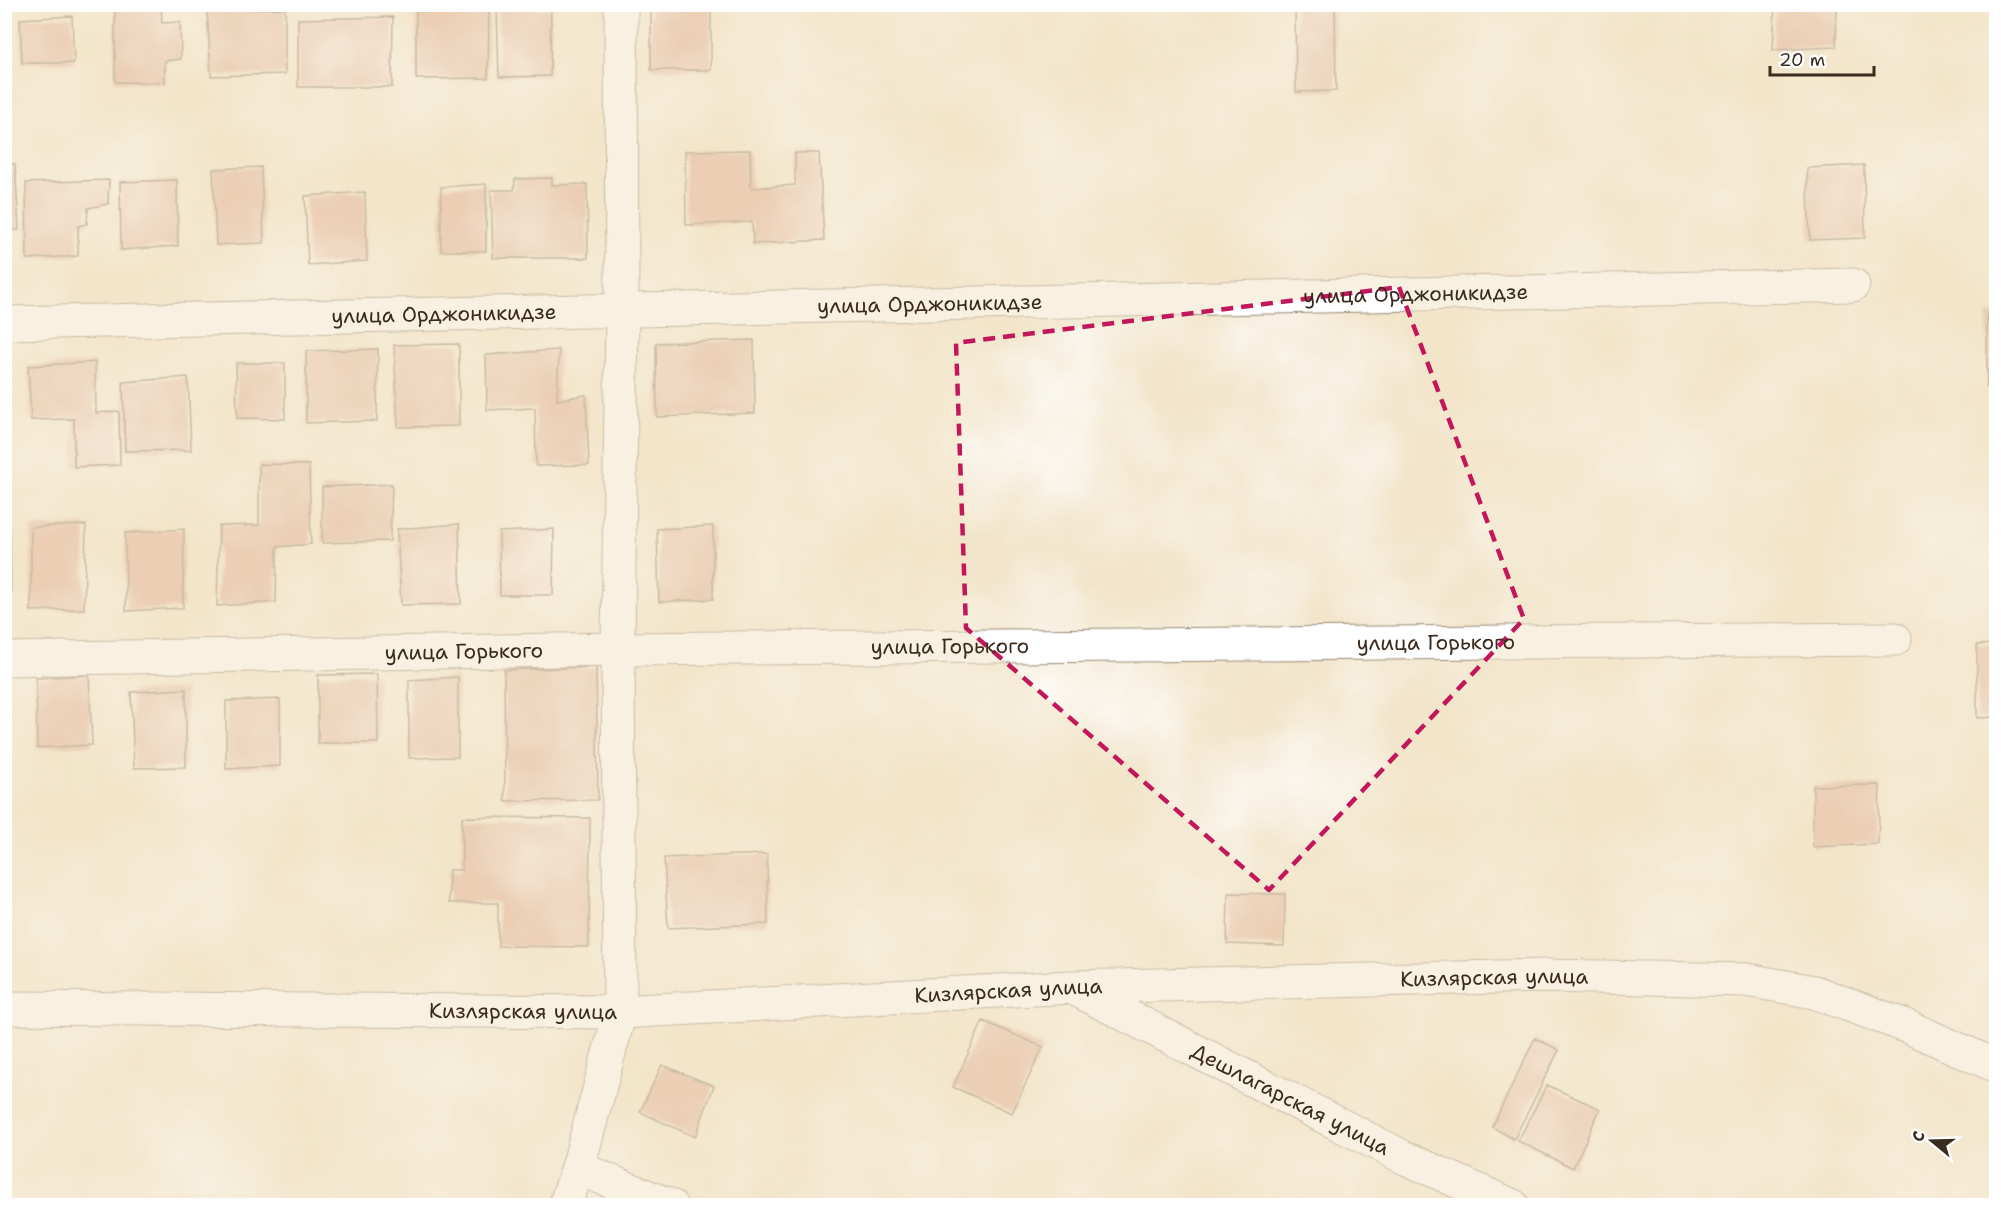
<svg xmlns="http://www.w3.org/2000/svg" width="2001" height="1210" viewBox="0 0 2001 1210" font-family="'Shantell Sans',sans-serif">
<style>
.building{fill:#e2b19a}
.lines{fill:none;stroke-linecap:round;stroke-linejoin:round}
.minor-casing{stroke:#968874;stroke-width:35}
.minor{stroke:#fff;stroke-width:33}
.marked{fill:none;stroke:#c2185b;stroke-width:4.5;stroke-dasharray:12 8;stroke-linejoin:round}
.labels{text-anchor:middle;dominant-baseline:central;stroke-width:5;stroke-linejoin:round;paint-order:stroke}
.street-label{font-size:21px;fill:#3b2a1e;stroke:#fff}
</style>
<rect width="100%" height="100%" fill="#fff"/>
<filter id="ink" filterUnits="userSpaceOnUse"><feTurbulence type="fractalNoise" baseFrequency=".0167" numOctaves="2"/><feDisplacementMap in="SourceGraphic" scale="12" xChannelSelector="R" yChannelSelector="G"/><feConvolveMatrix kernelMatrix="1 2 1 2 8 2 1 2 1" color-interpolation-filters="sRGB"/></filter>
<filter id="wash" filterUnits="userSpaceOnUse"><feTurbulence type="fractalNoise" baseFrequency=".008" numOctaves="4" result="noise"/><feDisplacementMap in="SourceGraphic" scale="24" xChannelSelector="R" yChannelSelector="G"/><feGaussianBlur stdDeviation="1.35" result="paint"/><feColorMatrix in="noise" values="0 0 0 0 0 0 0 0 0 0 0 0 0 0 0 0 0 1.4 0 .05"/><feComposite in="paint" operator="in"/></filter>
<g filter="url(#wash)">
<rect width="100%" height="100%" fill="#f2e5cb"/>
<g id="blocks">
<path class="building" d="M115 4H161L162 23 180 22 181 59 165 61V83L115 82Z
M651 4H711V70H651Z
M1295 4H1335L1336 91 1296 92Z
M1775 4H1837L1836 47 1773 50Z
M285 8V74L211 76 207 10Z
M497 8H551L550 76 499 77Z
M489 10 488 78 416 79V11Z
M72 16 74 63H22L20 19Z
M393 17 392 87H298V19Z
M750 150 751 188 795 185V153H819L824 240 753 244 752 222 686 225 685 151Z
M4 164H15L19 230H4Z
M1864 165 1865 238 1810 240 1807 168Z
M261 167 264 243 216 245 213 169Z
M552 178V185L587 184 588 258H493L491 190H514L515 179Z
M109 180 108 204 88 208 87 224 78 226V256L27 259 26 183Z
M177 180 178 246 121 250 120 182Z
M486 184V251H441V187Z
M365 192 367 261 308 265 305 196Z
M1987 313H1996V388H1987Z
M754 340 755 413 657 417 656 343Z
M459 344V426L398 427 394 345Z
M378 349 377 421 306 423V351Z
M559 350 557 400 586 395 589 465 536 466 535 408 487 410 486 355Z
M95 362 96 413 119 411 120 465 74 467V419L31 420 28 366Z
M236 363H285V419L237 418Z
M188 377 191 450 125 451 123 382Z
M259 464 309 465 311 544 277 547 276 602 217 606 219 526 259 525Z
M392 484 390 541 322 543V487Z
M459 524 461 604 401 605 397 529Z
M86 525 84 609 31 611V527Z
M4 526H10L11 591 4 592Z
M713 526V599L659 602 657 529Z
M184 529 183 608 126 611 125 533Z
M554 529 553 595H500L499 532Z
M1996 644V717L1977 718V645Z
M596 667 598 800 505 801 504 670Z
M377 674 378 743H318V675Z
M89 675 92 745 37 748 36 678Z
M458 677V757L409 758V680Z
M186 689V767L134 768 131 692Z
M280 699V766L226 769V701Z
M1880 785 1878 844 1813 847V786Z
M462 817 590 818 589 947 498 946V903H449V870H462Z
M767 854 768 924 668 928 664 858Z
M1228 893 1285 894 1284 946 1227 944Z
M983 1021 1043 1047 1012 1113 953 1087Z
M1535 1038 1559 1050 1514 1139 1492 1127Z
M662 1065 714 1086 695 1137 640 1112Z
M1547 1085 1600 1109 1573 1168 1518 1141Z"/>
</g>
</g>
<g filter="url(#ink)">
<use href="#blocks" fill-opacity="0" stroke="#968874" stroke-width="1.5"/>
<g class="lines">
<defs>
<g id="minor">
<path id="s1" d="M4 323 1853 285"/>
<path id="s2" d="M4 659 618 649 1895 639"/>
<path id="s3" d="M1075 989 1403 1157 1513 1206"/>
<path id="s4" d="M4 1008 620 1012 1071 987 1547 976 1747 980 1814 992 1906 1026 1996 1066"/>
<path d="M578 1168 671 1206"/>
<path d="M565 1206 578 1168 620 1012 618 649 622 310 621 4"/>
</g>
</defs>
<use href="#minor" class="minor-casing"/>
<use href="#minor" class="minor"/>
</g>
</g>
<path d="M0 0H2001V1210H0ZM1399 287 1524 619 1269 890 966 628 956 343Z" fill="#f2e5cb" fill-opacity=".55" fill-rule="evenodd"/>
<path class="marked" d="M1399 287 1524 619 1269 890 966 628 956 343Z"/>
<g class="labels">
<g class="street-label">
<text stroke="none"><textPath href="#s1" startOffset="1412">улица Орджоникидзе</textPath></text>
<text stroke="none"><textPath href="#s1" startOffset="926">улица Орджоникидзе</textPath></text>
<text stroke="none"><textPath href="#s1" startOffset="440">улица Орджоникидзе</textPath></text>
<text stroke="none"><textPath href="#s2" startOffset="1432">улица Горького</textPath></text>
<text stroke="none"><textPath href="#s2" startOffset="946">улица Горького</textPath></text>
<text stroke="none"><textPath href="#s2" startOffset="460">улица Горького</textPath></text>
<text stroke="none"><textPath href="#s4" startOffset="1491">Кизлярская улица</textPath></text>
<text stroke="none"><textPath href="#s4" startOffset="1005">Кизлярская улица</textPath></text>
<text stroke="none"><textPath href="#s4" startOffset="519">Кизлярская улица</textPath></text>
<text stroke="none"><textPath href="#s3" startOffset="242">Дешлагарская улица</textPath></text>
</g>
</g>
<rect width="2001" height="1210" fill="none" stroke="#fff" stroke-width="24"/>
<g transform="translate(1932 1141) rotate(289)" stroke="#ffffff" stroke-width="4.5" paint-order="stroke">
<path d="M0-4.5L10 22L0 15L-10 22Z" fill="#3b2a1e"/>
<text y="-9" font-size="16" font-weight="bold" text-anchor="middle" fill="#3b2a1e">С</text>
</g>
<path d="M1770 66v9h104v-9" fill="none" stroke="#3b2a1e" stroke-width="3"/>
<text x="1779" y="66" font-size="18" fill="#3b2a1e" stroke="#ffffff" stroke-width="4.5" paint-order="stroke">20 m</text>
</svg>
